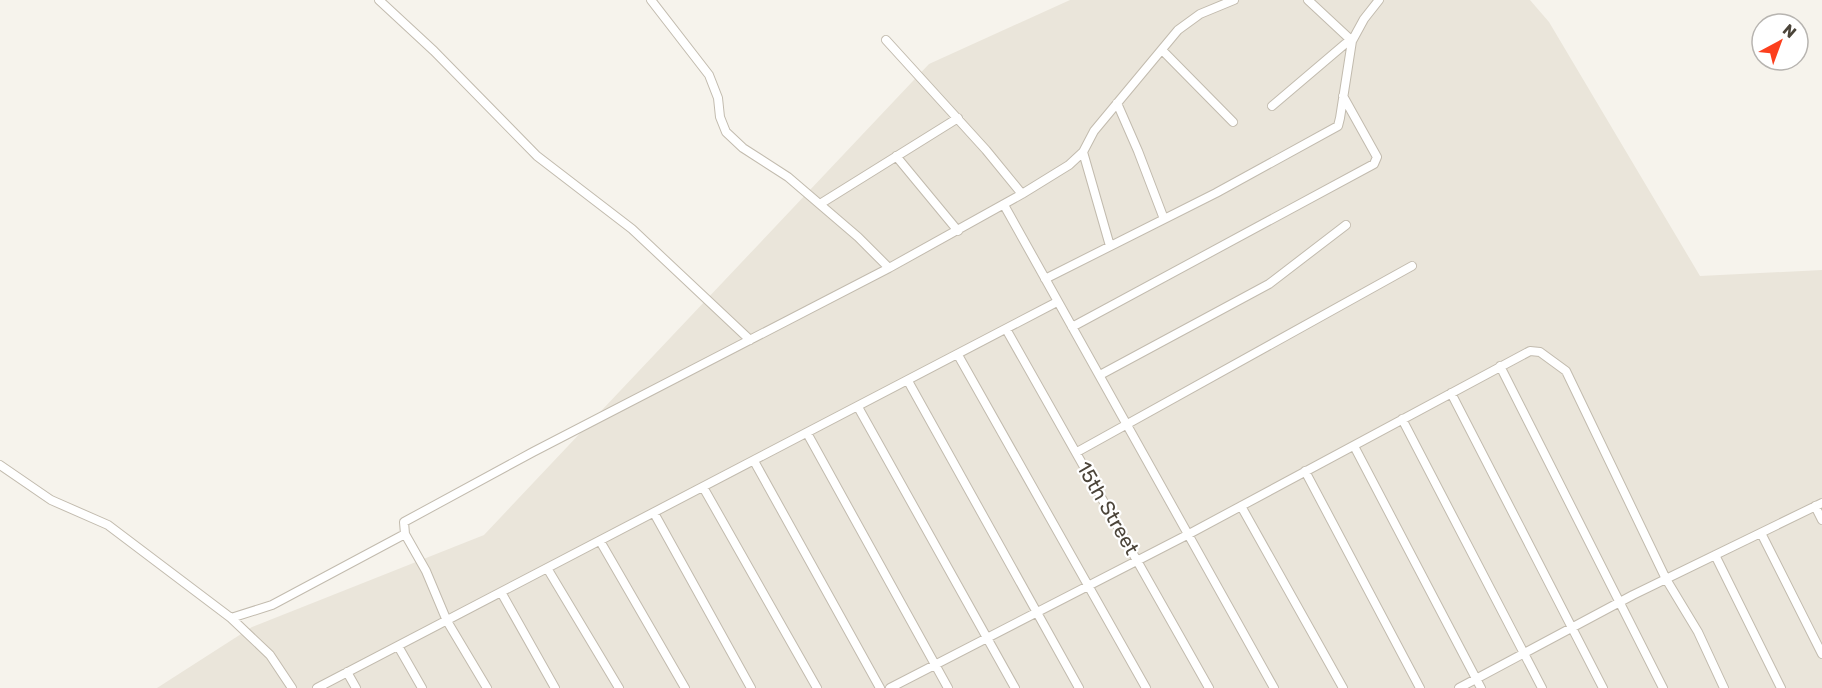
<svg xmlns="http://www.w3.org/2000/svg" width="1822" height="688" viewBox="0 0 1822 688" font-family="Rubik,sans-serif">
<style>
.residential{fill:#eae5da}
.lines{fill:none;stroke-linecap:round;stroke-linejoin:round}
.minor-casing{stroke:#c2bbae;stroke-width:10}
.minor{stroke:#fff;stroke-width:8}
.labels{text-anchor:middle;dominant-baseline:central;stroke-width:4.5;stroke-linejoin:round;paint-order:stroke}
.street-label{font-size:20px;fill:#4b4439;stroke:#fff}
</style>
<rect width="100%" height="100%" fill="#f6f3ec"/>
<path class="residential" d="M1070 0H1530L1549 22 1700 276 1822 270V688H157L252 627 484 535 929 64Z"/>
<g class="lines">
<defs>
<path id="minor" d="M379 0 434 51 537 156 632 229 750 340
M651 0 709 75 718 98 720 117 726 132 743 148 788 177 858 237 889 268
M1308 0 1352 41
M886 40 986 150 1022 194
M1163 51 1233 122
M1117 103 1138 151 1164 219
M1272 106 1345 44 1352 41
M1083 152 1110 246
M896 156 958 231
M820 204 958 118
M1004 205 1274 688
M1045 279 1216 193 1338 126 1340 118 1352 41 1364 19 1379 0
M1072 327 1374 164 1377 157 1343 96
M1006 329 1209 688
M958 355 1146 688
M1500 366 1663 688
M1100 375 1269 284 1346 225
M908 381 1079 688
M1451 393 1603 688
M858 407 1015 688
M1402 419 1542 688
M807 433 948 688
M1354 446 1481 688
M1077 452 1412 266
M754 461 880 688
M0 465 51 500 108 525 231 618 270 655 292 688
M1305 471 1420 688
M703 487 817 688
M1241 506 1343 688
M1815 506 1822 520
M654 513 751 688
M1761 533 1822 654
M600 541 685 688
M1715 555 1781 688
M547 568 619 688
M501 592 555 688
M231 618 272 605 405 534
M398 646 422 688
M347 672 356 688
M317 688 1057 302
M487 688 447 621 426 571 405 534 404 522 533 452 889 268 1022 194 1069 165 1083 152 1094 131 1178 30 1200 14 1234 0
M890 688 1189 534 1530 351 1540 352 1566 371 1666 579 1698 632 1724 688
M1459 688 1633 595 1822 503"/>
</defs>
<use href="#minor" class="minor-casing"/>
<use href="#minor" class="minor"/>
</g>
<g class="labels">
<g class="street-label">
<text transform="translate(1108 508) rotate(60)">15th Street</text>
</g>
</g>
<g transform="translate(1780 42) rotate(41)"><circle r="28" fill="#ffffff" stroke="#b7b4b0" stroke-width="1.5"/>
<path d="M0-4.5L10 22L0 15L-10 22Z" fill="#fc3f1d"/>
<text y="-9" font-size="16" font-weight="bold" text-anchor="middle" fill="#4b4439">N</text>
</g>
</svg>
